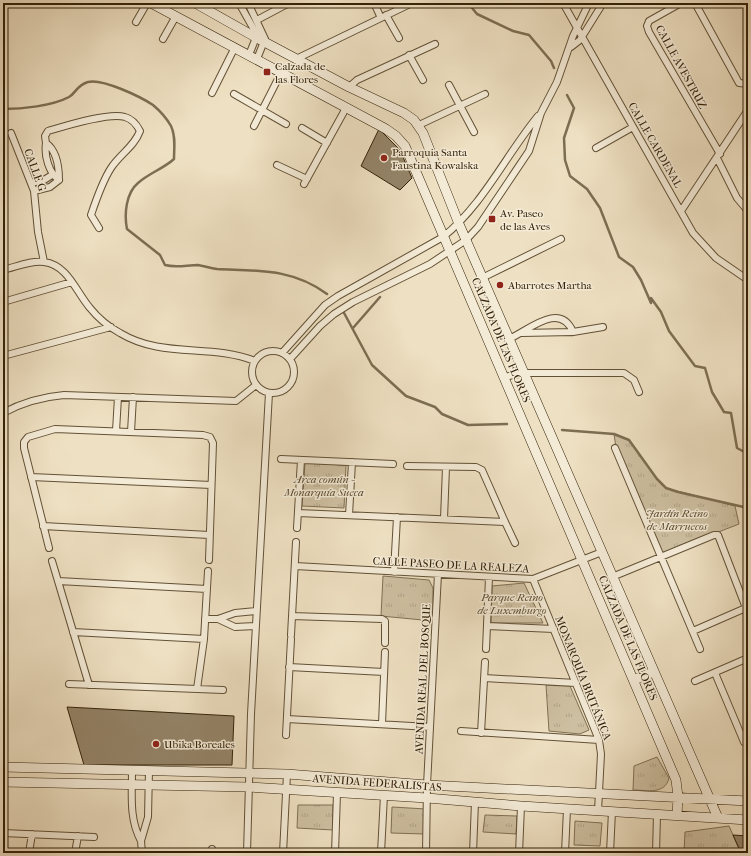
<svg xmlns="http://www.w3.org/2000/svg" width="751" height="856" viewBox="0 0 751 856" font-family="'IM FELL French Canon',serif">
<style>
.grass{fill:url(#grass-tufts);stroke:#807055}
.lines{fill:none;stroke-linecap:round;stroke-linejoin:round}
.stream{stroke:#7d6d52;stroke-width:2.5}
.building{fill:#948469;stroke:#332108}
.street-casing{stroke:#625136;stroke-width:8}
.secondary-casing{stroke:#332108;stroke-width:10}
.street{stroke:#f4ebd7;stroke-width:6}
.secondary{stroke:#f4ebd7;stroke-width:9}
.poi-dot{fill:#8f2418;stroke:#f4ebd7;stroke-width:1.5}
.labels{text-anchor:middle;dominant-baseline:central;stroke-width:3;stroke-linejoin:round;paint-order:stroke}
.poi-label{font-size:11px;fill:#332108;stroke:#f4ebd7;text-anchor:start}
.street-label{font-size:11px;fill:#332108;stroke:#f4ebd7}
.park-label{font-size:11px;font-style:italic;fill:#5a492e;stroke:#f4ebd7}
</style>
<defs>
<pattern id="grass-tufts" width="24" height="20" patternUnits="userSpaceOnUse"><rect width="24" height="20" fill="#cec0a2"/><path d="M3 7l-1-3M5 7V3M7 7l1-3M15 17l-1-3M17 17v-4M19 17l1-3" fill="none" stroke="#b1a58a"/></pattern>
</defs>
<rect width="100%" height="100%" fill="#eee0c2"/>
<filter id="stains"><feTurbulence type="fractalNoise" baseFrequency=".005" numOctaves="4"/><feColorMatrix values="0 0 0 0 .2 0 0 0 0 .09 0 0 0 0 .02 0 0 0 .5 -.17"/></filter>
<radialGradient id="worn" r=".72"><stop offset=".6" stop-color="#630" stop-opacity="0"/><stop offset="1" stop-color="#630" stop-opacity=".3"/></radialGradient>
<path class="grass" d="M614 434 629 440 657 479 666 488 735 506 739 524 662 554 616 448Z
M305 463 346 465 344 508 302 506Z
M383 576 429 580 433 588V621L381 616Z
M524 583 543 623H491L492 586Z
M546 685 570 686 589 730 580 734 549 731Z
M657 757 669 778C665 795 647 790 633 790L634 766Z
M298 805H333V830L297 828Z
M392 807 426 809 425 834 391 833Z
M485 815 517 816 516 834 483 832Z
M575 821 602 823 600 846 574 845Z
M729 826 741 853H684L685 832Z"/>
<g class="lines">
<path class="stream" d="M468 3 477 14 513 31 529 35 551 61 554 68
M567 95 574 108 564 138 565 160 570 176 587 189 600 208 619 257 633 267 641 280 651 303V298L661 312 669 331 695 366 705 368 712 392 724 412 731 413 737 448 748 454
M3 109C22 109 52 106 69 97 76 93 77 85 88 82 102 78 141 97 153 105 159 110 167 119 171 126 176 136 174 148 174 159 163 169 149 173 138 183 126 193 124 214 127 229L160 255 165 265C176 268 187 265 198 265 204 266 210 268 217 269 257 271 292 268 327 294
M343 311 372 365 406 396 435 407 442 414 468 425 507 424
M353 328 380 297
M562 430 614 434 629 440 657 479 666 488 678 492 748 508"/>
</g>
<path class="building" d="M379 129 400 150 412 178 400 190 361 166Z
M67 707 234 716 232 765H84Z
M733 835 748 836V853H741Z"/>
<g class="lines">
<defs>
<path id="street" d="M239 3 257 35 249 55
M248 3 265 39 257 59
M374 3 381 18
M563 3 693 233 716 258 748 280
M681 3 649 21 647 26 649 32 720 154
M695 3 739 83 748 84
M386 15 399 38
M257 20 289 3
M136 22 147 3
M163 39 176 16
M571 47 580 40 603 3
M409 55 423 80
M296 59 412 3
M449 85 474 132
M349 87 357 80 435 44
M212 93 235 47
M234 94 286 124
M419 125 485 94
M254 126 281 73
M302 128 327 143
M11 133 34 191 38 232 44 262
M46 143 45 136 48 131C65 126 109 112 125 117 132 119 137 125 140 131 134 147 120 154 111 168 102 182 96 200 91 215L99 228
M46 143C57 151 59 168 59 180 49 173 44 156 46 143Z
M596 148 633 127
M717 158 737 198 748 211
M277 165 307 179
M31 183 44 180 52 175
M304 184 346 108
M34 191 50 187 59 180
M681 211 748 110
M3 270C16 267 31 260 44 262 68 265 76 292 90 308 98 318 109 327 120 333 163 359 210 343 255 361
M482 278 561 239
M3 302 72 282
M521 333 573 332 603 327
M509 339C529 330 560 301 573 332
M252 372a21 21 0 1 1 42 0a21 21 0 1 1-42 0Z
M282 353 325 305 338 296 443 237C483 205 506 155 538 116
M3 356 111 327
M290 359 320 326 334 314 353 302 430 264 466 240 478 227 529 151 541 113 557 82 573 36 589 3
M504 377 523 373H624L634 380 639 392
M3 413C23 402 41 397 64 395L236 401 256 385
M116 431 118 397
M131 432 133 397
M615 448 700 649
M281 459 393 464
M407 466 476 467 482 470 505 522 515 543
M31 477 211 485
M298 513 505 522
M349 515 352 462
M444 519 446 467
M43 526 209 535
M297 528 301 460
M49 548 24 448V442L28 437 55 429 203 435 210 437 213 443 209 560
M52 561 89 685
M295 566 533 579 602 552
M394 572 397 517
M612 577 714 535H718L746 608
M533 579 599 740 601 754 598 811
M58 581 207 589
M292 616 382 619 385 621V643
M205 619H218L235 613 256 611
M218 619 235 627 255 626
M487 626 554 629
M693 631 748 607
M73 632 204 639
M291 635 296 542
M486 649 489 577
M289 667 384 672
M715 673 744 742 748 745
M484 678 576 683
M695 681 748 658
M69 684 223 690
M197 689 204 639 208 571
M287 719 430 727
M382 724 385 652
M461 731 599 740
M481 733 485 662
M286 735 291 639
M132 770C132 795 129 819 141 841
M3 833 94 837
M29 853 32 834
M75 853 78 836
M142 853 141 841 148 817 149 770
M212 853V849
M247 853 251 714 269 393
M283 853 287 774
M335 853 337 793
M381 853 384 795
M426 853 427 785 438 574
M473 853 475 802
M519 853 521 806
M565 853 567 809
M610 853 612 811
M656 853 657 814"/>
<path id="secondary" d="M151 3 386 129 396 136 405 146 676 780 678 797 677 815
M195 3 257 38 349 87 404 113 414 120 423 133 459 224 718 818
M634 680 653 672
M3 767 287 774 427 785 748 801
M3 782 248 787 427 798 521 806 748 820"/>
</defs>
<use href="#street" class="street-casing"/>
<use href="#secondary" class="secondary-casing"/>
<use href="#street" class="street"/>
<use href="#secondary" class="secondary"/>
</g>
<g class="poi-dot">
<rect x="263" y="68" width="8" height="8" rx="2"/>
<circle cx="384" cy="158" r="4"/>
<rect x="488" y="215" width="8" height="8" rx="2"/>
<circle cx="500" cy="285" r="4"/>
<circle cx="156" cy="744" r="4"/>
</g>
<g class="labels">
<g class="poi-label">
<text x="275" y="66">Calzada de<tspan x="275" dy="13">las Flores</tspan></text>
<text x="392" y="152">Parroquia Santa<tspan x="392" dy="13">Faustina Kowalska</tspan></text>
<text x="500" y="213">Av. Paseo<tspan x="500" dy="13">de las Aves</tspan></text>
<text x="508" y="285">Abarrotes Martha</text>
<text x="164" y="744">Ubika Boreales</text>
</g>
<g class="street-label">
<text transform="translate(681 67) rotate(61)">CALLE AVESTRUZ</text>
<text transform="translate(655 145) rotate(60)">CALLE CARDENAL</text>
<text transform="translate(35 170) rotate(70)">CALLE G</text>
<text transform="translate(501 340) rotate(67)">CALZADA DE LAS FLORES</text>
<text transform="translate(451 565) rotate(3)">CALLE PASEO DE LA REALEZA</text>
<text transform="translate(628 638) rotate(67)">CALZADA DE LAS FLORES</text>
<text transform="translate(583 678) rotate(68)">MONARQUÍA BRITÁNICA</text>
<text transform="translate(423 679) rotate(-87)">AVENIDA REAL DEL BOSQUE</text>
<text transform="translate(377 783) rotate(4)">AVENIDA FEDERALISTAS</text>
</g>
<g class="park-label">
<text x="324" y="479">Area común -<tspan x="324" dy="13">Monarquía Sueca</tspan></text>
<text x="677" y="513">Jardín Reino<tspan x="677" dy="13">de Marruecos</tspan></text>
<text x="512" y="597">Parque Reino<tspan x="512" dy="13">de Luxemburgo</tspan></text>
</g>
</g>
<rect width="751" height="856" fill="none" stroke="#eee0c2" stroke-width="16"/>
<rect x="4" y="4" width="743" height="848" fill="none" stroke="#332108" stroke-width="2"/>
<rect x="8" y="8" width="735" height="840" fill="none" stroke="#332108"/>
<rect width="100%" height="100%" filter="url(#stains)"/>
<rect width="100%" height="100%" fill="url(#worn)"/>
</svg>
